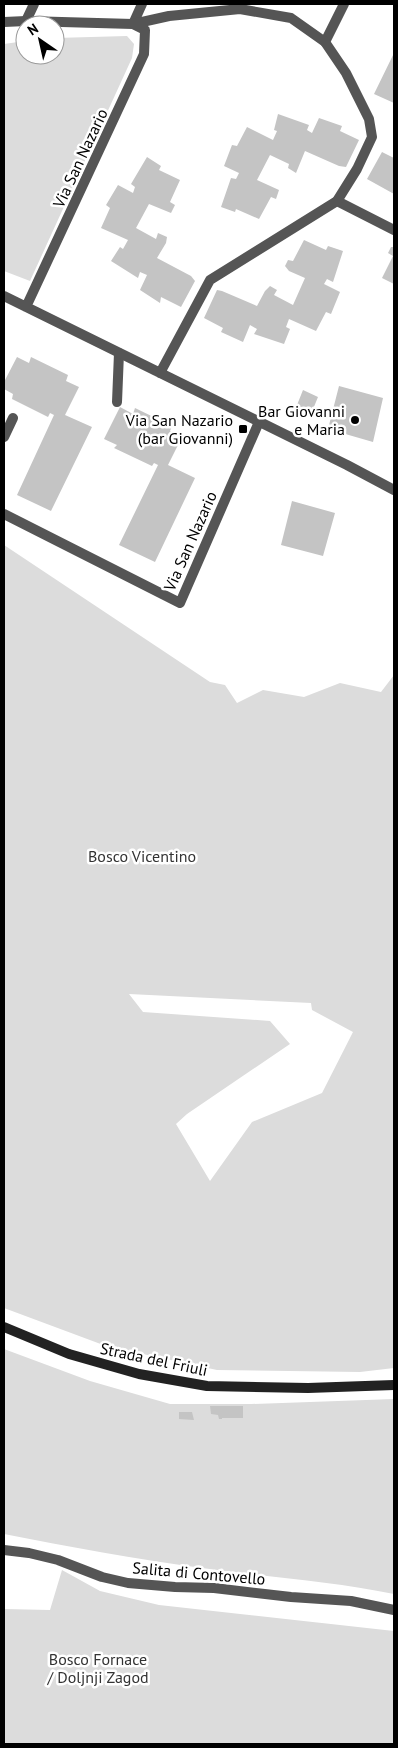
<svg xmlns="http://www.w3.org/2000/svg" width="398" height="1748" viewBox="0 0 398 1748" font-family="'PT Sans',sans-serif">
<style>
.green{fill:#dcdcdc;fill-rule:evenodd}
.building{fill:#c4c4c4}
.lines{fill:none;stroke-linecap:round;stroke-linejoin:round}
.lane{stroke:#555;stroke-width:10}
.street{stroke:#555;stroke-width:10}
.secondary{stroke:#222;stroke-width:10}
.poi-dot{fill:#000;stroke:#fff;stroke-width:2}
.labels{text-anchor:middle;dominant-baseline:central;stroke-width:5;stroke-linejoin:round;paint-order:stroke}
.street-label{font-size:16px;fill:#000;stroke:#fff}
.poi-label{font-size:16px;fill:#000;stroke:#fff;text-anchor:end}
.park-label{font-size:16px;fill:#333;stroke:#fff}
</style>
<rect width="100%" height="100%" fill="#fff"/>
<path class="green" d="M127 36 134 44 132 58 30 281 4 271V44L25 41V55H55V38Z
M4 545 210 682 225 685 237 703 263 690 304 697 340 683 381 692 394 675V1368L360 1372 217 1370 106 1346 4 1308ZM129 994 311 1003 312 1010 353 1032 322 1093 252 1122 210 1181 176 1124 187 1114 290 1044 270 1021 143 1012Z
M4 1349 90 1381 170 1404H251L394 1399V1594C331 1581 266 1577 202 1568 136 1559 69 1547 4 1534Z
M62 1570 100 1591 159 1605 394 1631V1744H4V1609L50 1610Z"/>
<path class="building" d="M394 53V103L374 94Z
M278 114 309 125 307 130 312 133 319 118 342 126 340 131 359 140 346 167 339 166 305 151 296 173 288 168 289 164 270 155 257 180 279 190 276 199 271 197 259 219 236 209 235 212 221 207 231 178 236 179 239 173 224 166 232 145 237 146 247 127 273 140 277 131 274 130Z
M382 152 394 158V194L367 179Z
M147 157 161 166 159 170 180 180 170 202 175 205 171 213 149 204 136 228 156 239 158 233 167 237 166 243 157 258 191 276 195 281 181 307 161 297 160 303 140 290 147 275 140 272 138 278 111 261 120 247 123 249 128 240 101 228 110 208 106 205 118 185 133 193 135 187 131 184Z
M304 240 326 250 328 246 343 251 333 282 327 279 324 284 340 292 331 314 326 312 316 331 289 319 286 327 290 329 284 344 254 334 257 329 250 325 243 342 221 332 223 328 204 318 217 290 222 291 257 306 265 291 270 286 277 290 274 295 293 305 305 278 289 271 285 266 288 260 293 261Z
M391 247H394V284L382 278 393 256 388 253Z
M17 357 29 363 31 357 68 375 66 381 79 387 65 415 92 427 51 511 17 495 54 415 50 413 48 417 12 399 13 394 4 389V382Z
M339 386 383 398 373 442 328 429Z
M303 390 318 397 311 414 297 405Z
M120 407 133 414 135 408 172 426 170 431 182 437 168 465 195 478 155 562 119 545 158 465 154 463 152 466 114 448 117 445 104 439Z
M292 501 335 513 323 556 281 545Z
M210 1406H243V1418H222V1419H219L218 1415 211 1414Z
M179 1412H192L194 1420 179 1419Z"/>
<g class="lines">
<path class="lane" d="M26 21 34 4
M133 24 142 4
M325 42 344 4
M337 201 394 230
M117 402 119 353
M4 437 13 418
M4 514 180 603 259 422"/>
<path class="street" d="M4 22 26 21 133 24 169 16 240 9 291 18 325 42 346 73 369 119 372 137 357 169 337 201 210 280 160 373
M4 296 347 465 394 490
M26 307 144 54 145 30 133 24
M4 1550 29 1553 58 1560 102 1577 128 1583 175 1587 214 1588 291 1597 351 1601 394 1610"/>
<path class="secondary" d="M4 1327 69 1354 139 1374 207 1386 308 1388 394 1385"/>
</g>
<g class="poi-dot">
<circle cx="355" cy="420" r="5"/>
<rect x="238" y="424" width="10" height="10" rx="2.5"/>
</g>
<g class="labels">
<g class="street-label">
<text transform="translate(80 158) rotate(-65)">Via San Nazario</text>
<text transform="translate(190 541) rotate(-66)">Via San Nazario</text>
<text transform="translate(154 1359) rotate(12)">Strada del Friuli</text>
<text transform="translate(199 1573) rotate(5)">Salita di Contovello</text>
</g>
<g class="poi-label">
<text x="345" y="411">Bar Giovanni<tspan x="345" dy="18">e Maria</tspan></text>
<text x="233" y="420">Via San Nazario<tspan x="233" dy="18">(bar Giovanni)</tspan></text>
</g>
<g class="park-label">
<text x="142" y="856">Bosco Vicentino</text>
<text x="98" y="1659">Bosco Fornace<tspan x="98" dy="18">/ Doljnji Zagod</tspan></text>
</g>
</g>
<rect width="398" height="1748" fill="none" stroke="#000000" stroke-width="10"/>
<g transform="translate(40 40) rotate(326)"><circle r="24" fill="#ffffff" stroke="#999999"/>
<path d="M0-4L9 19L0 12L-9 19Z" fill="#000000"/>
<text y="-8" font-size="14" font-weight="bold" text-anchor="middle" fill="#000000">N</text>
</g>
</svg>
